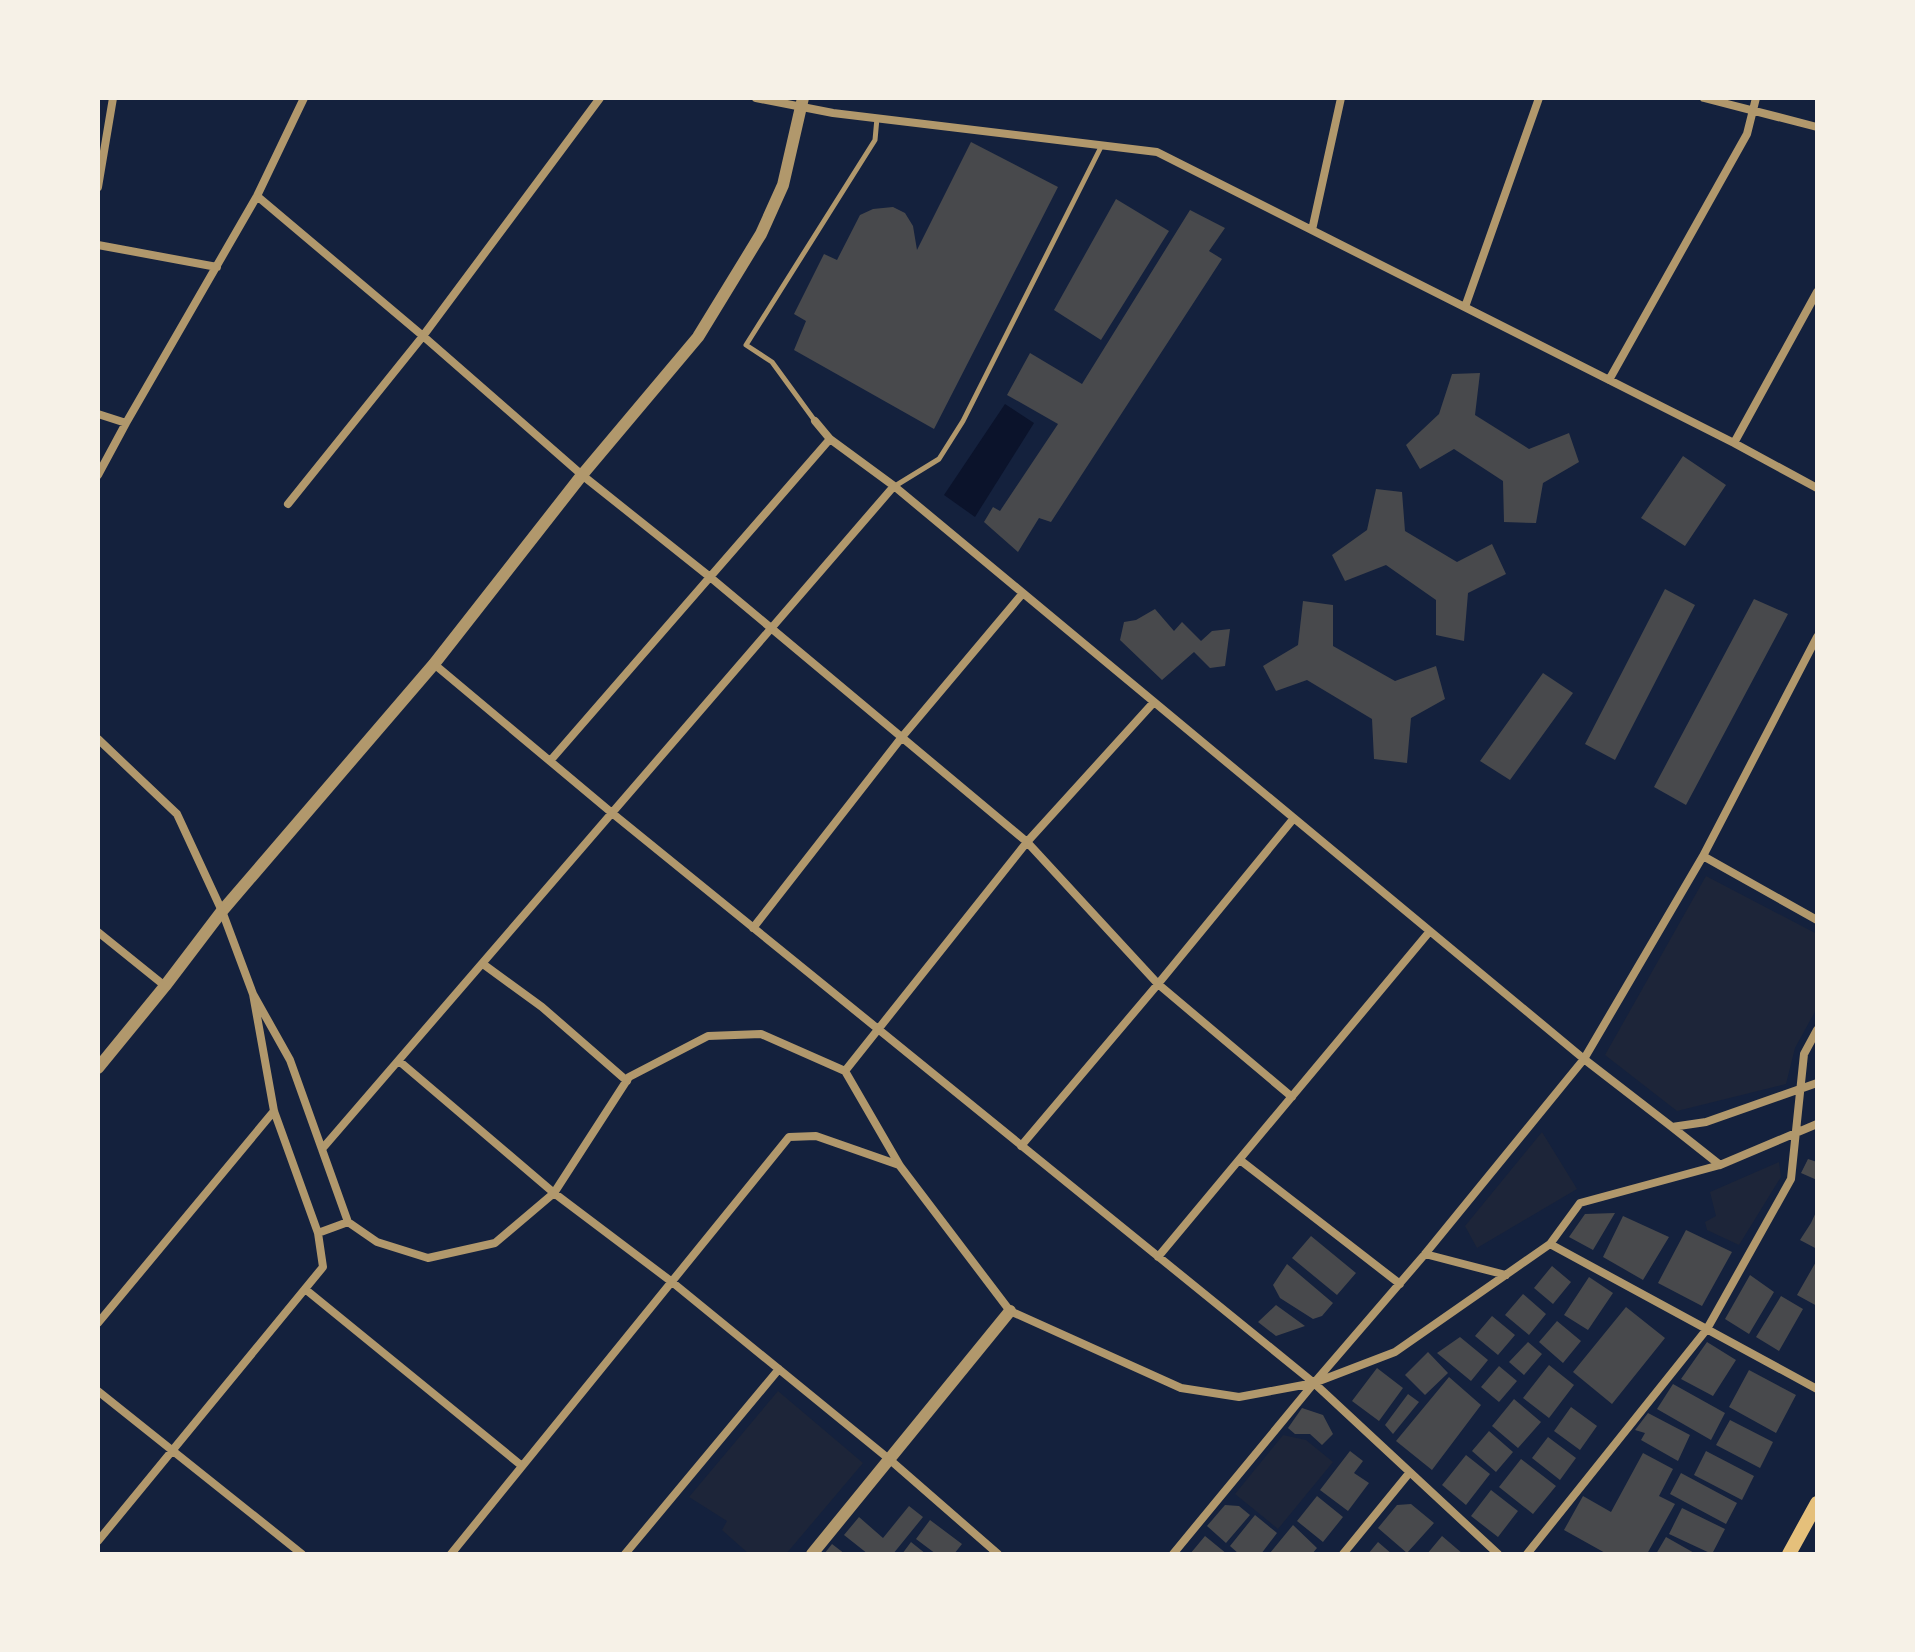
<svg xmlns="http://www.w3.org/2000/svg" width="1915" height="1652" viewBox="0 0 1915 1652" font-family="Poppins,sans-serif">
<style>
.green{fill:#1d2539}
.water{fill:#0b132b}
.building{fill:#48494c}
.lines{fill:none;stroke-linecap:round;stroke-linejoin:round}
.service{stroke:#b1986c;stroke-width:5}
.minor{stroke:#b1986c;stroke-width:8}
.tertiary{stroke:#b1986c;stroke-width:12}
.secondary{stroke:#e5c07b;stroke-width:14}
</style>
<rect width="100%" height="100%" fill="#14213d"/>
<path class="green" d="M1706 876 1817 934V1008L1795 1048 1786 1084 1677 1111 1605 1055Z
M1542 1132 1577 1189 1477 1248 1465 1226Z
M1779 1162 1781 1177 1739 1245 1707 1230 1705 1222 1716 1216 1710 1192Z
M778 1391 863 1463 786 1554H749L722 1530 727 1521 689 1497Z
M1283 1435 1306 1440 1333 1462 1278 1529 1235 1494Z"/>
<path class="water" d="M1005 404 1034 423 975 517 944 495Z"/>
<path class="building" d="M971 142 1058 187 934 429 794 350 806 321 794 314 824 254 837 260 860 215 873 209 893 207 905 213 913 226 917 250Z
M1116 199 1169 231 1101 340 1054 310Z
M1190 210 1225 228 1209 251 1222 259 1051 522 1039 518 1018 552 984 522 993 507 1000 511 1058 424 1007 395 1030 353 1082 384Z
M1480 373 1475 415 1529 449 1569 433 1579 462 1543 483 1536 523 1504 522 1503 481 1454 449 1420 469 1406 445 1439 414 1452 374Z
M1683 456 1726 485 1685 546 1641 518Z
M1376 489 1402 492 1405 531 1457 562 1492 544 1506 574 1468 593 1464 641 1436 635V600L1386 565 1345 581 1332 555 1367 530Z
M1665 589 1695 605 1615 760 1585 744Z
M1754 599 1788 614 1686 805 1654 787Z
M1303 601 1333 605V646L1395 681 1436 666 1445 699 1411 718 1407 763 1374 759 1372 719 1307 680 1276 691 1263 666 1298 645Z
M1155 609 1174 631 1182 622 1201 641 1212 631 1230 629 1225 666 1210 668 1194 652 1162 680 1120 640 1124 622 1136 620Z
M1543 673 1573 693 1510 780 1480 761Z
M1808 1159 1817 1162V1180L1801 1173Z
M1817 1210V1249L1800 1240 1811 1223Z
M1615 1213 1593 1250 1569 1237 1585 1214Z
M1623 1216 1669 1237 1643 1280 1603 1257Z
M1686 1230 1732 1252 1702 1306 1658 1283Z
M1311 1236 1356 1273 1337 1295 1292 1258Z
M1817 1260V1306L1797 1295Z
M1287 1264 1333 1303 1322 1316 1313 1319 1280 1298 1273 1285Z
M1552 1266 1571 1282 1553 1304 1534 1288Z
M1750 1275 1774 1292 1749 1334 1725 1319Z
M1589 1277 1613 1293 1588 1330 1564 1315Z
M1523 1294 1546 1314 1529 1335 1505 1315Z
M1781 1296 1803 1309 1779 1351 1756 1337Z
M1276 1305 1305 1326 1276 1336 1258 1322Z
M1626 1307 1665 1338 1612 1404 1573 1372Z
M1492 1316 1515 1335 1498 1355 1475 1336Z
M1557 1321 1581 1341 1563 1363 1539 1342Z
M1460 1337 1488 1360 1471 1381 1437 1353Z
M1528 1342 1542 1354 1524 1375 1509 1362Z
M1707 1342 1736 1360 1713 1396 1681 1379Z
M1428 1352 1448 1373 1425 1395 1405 1375Z
M1549 1365 1574 1385 1549 1418 1523 1398Z
M1499 1366 1517 1381 1499 1402 1481 1387Z
M1377 1368 1403 1388 1379 1421 1352 1401Z
M1749 1370 1796 1395 1776 1433 1729 1407Z
M1449 1377 1481 1405 1432 1470 1396 1441Z
M1673 1384 1725 1413 1711 1440 1657 1409Z
M1408 1394 1419 1402 1393 1434 1385 1425Z
M1514 1399 1541 1422 1518 1448 1492 1426Z
M1571 1407 1597 1426 1580 1450 1554 1431Z
M1302 1408 1323 1415 1333 1434 1322 1445 1310 1434H1295L1288 1428Z
M1648 1413 1690 1435 1678 1461 1641 1440 1645 1433 1635 1430Z
M1730 1420 1773 1442 1760 1468 1716 1445Z
M1489 1431 1513 1452 1496 1472 1472 1451Z
M1548 1437 1576 1458 1560 1480 1532 1458Z
M1350 1451 1363 1461 1354 1473 1369 1483 1348 1511 1320 1490Z
M1706 1451 1754 1476 1742 1500 1694 1475Z
M1643 1453 1673 1469 1659 1496 1675 1504 1647 1554H1607L1564 1530 1583 1496 1611 1512Z
M1466 1455 1490 1474 1466 1505 1442 1485Z
M1521 1459 1556 1486 1533 1514 1499 1487Z
M1681 1473 1737 1503 1726 1524 1670 1494Z
M1491 1490 1518 1511 1498 1537 1471 1516Z
M1317 1496 1343 1517 1323 1542 1297 1521Z
M1411 1504 1434 1523 1407 1553 1378 1528 1397 1505Z
M1225 1505 1239 1506 1250 1515 1226 1543 1207 1526Z
M909 1506 923 1517 893 1554H868L844 1535 859 1517 883 1538Z
M1682 1508 1725 1529 1712 1554 1669 1534Z
M1255 1515 1277 1533 1261 1554H1239L1230 1546Z
M930 1520 962 1544 954 1554H936L916 1539Z
M1293 1525 1317 1548 1312 1554H1272L1270 1553Z
M1205 1536 1227 1554H1190Z
M1442 1536 1463 1554H1427Z
M1666 1537 1696 1554H1656Z
M911 1542 926 1554H902Z
M1378 1542 1392 1554H1368Z
M832 1544 845 1554H824Z"/>
<g class="lines">
<path class="service" d="M815 421 772 362 746 345 875 140 877 118
M895 486 939 459 963 421 1102 145"/>
<path class="minor" d="M756 98 833 113 1157 152 1734 443 1817 488
M1704 98 1817 127
M98 187 113 98
M257 196 423 336 582 475 710 577 1027 842 1158 984 1292 1097
M1312 230 1341 98
M98 245 217 267
M1465 307 1539 98
M1609 380 1747 134 1756 98
M98 414 126 423
M815 421 830 439 894 486 1584 1059 1672 1127 1706 1122 1817 1083
M1734 443 1817 292
M98 475 126 423 257 196 304 98
M288 504 423 336 600 98
M434 664 612 813 1314 1383 1498 1554
M98 739 177 814 222 911 253 994 274 1111 318 1233 323 1267 98 1541
M550 761 830 439
M1703 856 1817 920
M753 928 902 737 1023 593
M98 932 165 986
M483 964 542 1007 627 1081
M253 994 290 1060 348 1222 377 1242 428 1258 495 1243 554 1193 629 1077 708 1036 761 1034 845 1071 900 1166 1010 1311 1181 1388 1239 1397 1314 1383 1395 1352 1550 1244 1580 1203 1720 1165 1817 1124
M399 1061 554 1193 672 1282 889 1459 998 1554
M845 1071 1027 842 1154 702
M1672 1127 1720 1165
M1021 1146 1158 984 1294 818
M322 1149 894 486
M1240 1160 1400 1284
M318 1233 348 1222
M1550 1244 1817 1389
M1425 1254 1506 1275
M1158 1257 1430 931
M305 1289 522 1466
M98 1323 274 1111
M98 1391 302 1554
M451 1554 789 1137 816 1136 899 1165
M625 1554 779 1369
M1173 1554 1314 1383 1425 1254 1584 1059 1703 856 1817 637
M1343 1554 1410 1472
M1527 1554 1707 1329 1791 1179 1804 1054 1817 1030"/>
<path class="tertiary" d="M98 1068 165 986 222 911 434 664 582 475 698 337 761 234 783 185 803 98
M812 1554 1010 1311"/>
<path class="secondary" d="M1789 1554 1817 1503"/>
</g>
<rect width="1915" height="1652" fill="none" stroke="#f6f1e7" stroke-width="200"/>
</svg>
